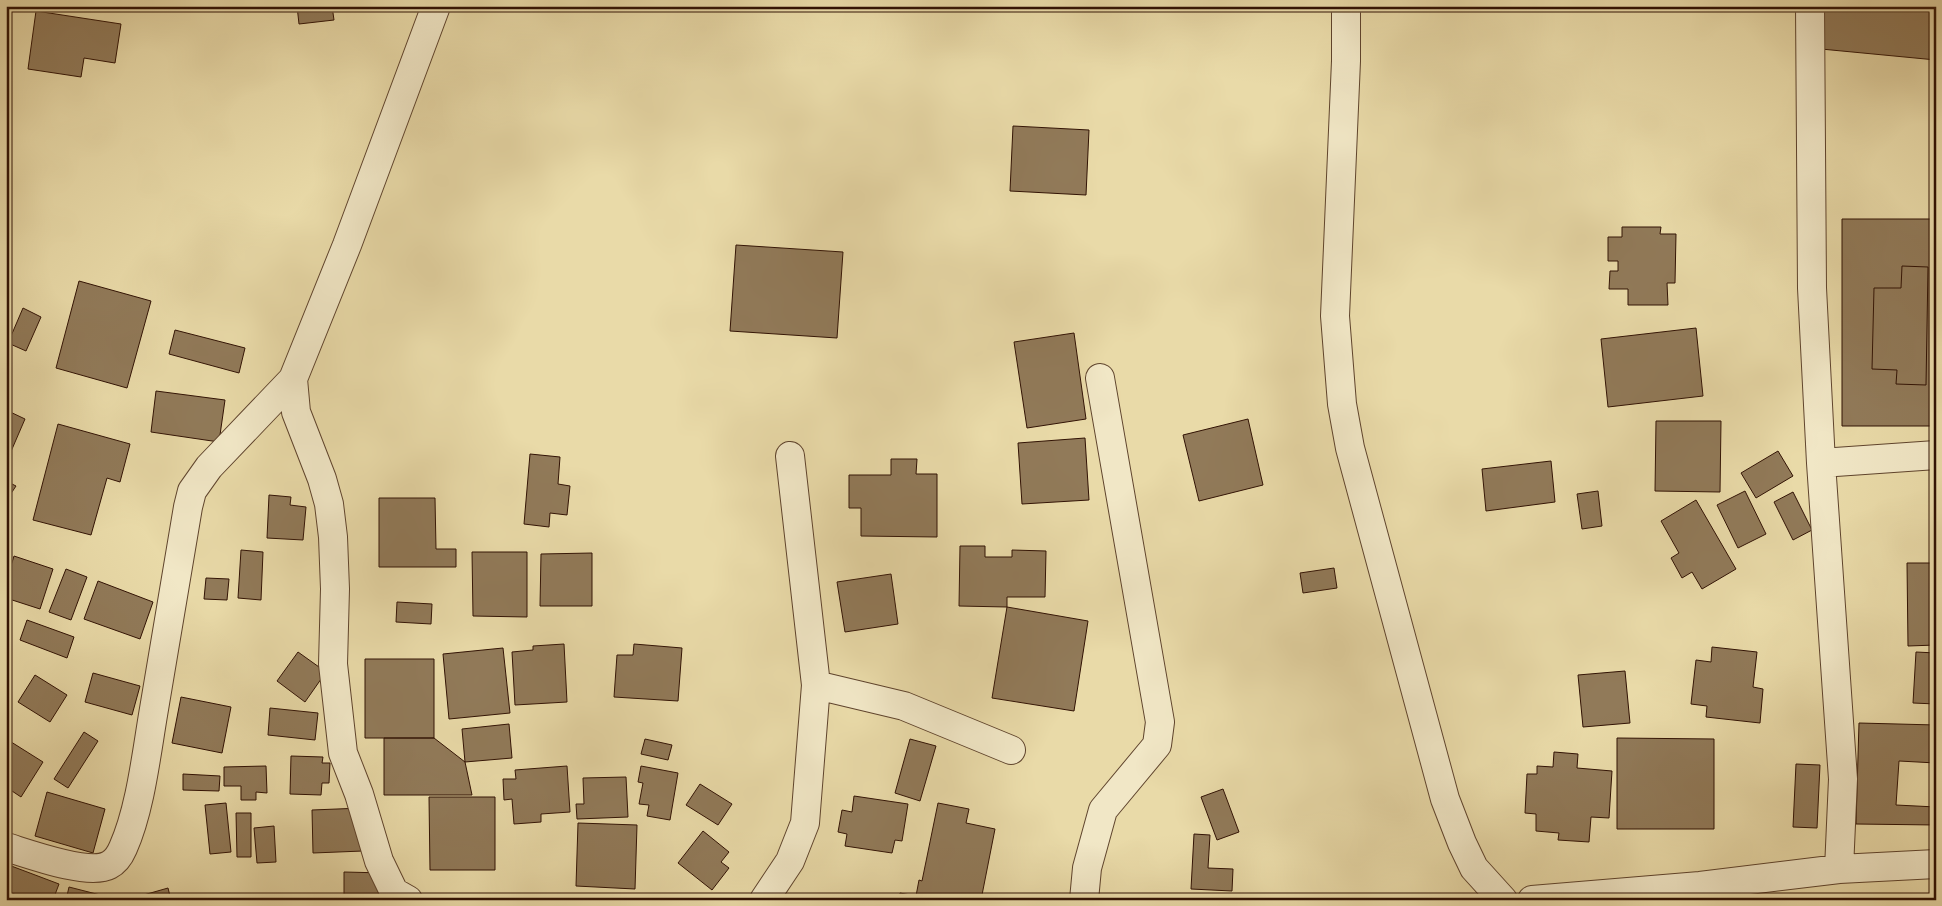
<svg xmlns="http://www.w3.org/2000/svg" width="1942" height="906" viewBox="0 0 1942 906" font-family="'Libre Caslon Text',serif">
<style>
.building{fill:#917a59;stroke:#311204}
.lines{fill:none;stroke-linecap:round;stroke-linejoin:round}
.minor-casing{stroke:#5f442d;stroke-width:30}
.minor{stroke:#f1e7c6;stroke-width:28}
</style>
<rect width="100%" height="100%" fill="#e9daa8"/>
<filter id="stains"><feTurbulence type="fractalNoise" baseFrequency=".004" numOctaves="4"/><feColorMatrix values="0 0 0 0 .2 0 0 0 0 .09 0 0 0 0 .02 0 0 0 .5 -.17"/></filter>
<radialGradient id="worn" r=".72"><stop offset=".6" stop-color="#630" stop-opacity="0"/><stop offset="1" stop-color="#630" stop-opacity=".3"/></radialGradient>
<path class="building" d="M297 6H332L334 20 299 24Z
M1825 6H1936V60L1821 49Z
M36 11 121 24 115 63 84 58 81 77 28 69Z
M1013 126 1089 130 1086 195 1010 191Z
M1842 219H1936V426H1842Z
M1622 227H1661L1660 234H1676L1675 283H1667L1668 305H1628V289H1609L1610 271H1618V261H1608V237H1622Z
M736 245 843 252 837 338 730 331Z
M1902 266 1928 267 1926 385 1896 384 1897 370 1872 369 1874 288H1901Z
M79 281 151 301 127 388 56 368Z
M23 308 41 317 26 351 8 343Z
M1696 328 1703 396 1608 407 1601 339Z
M175 330 245 348 239 373 169 354Z
M1074 333 1086 419 1027 428 1014 342Z
M156 391 225 400 219 442 151 432Z
M6 410 25 419 6 463Z
M1248 419 1263 485 1199 501 1183 435Z
M1656 421H1721L1720 492 1655 491Z
M58 424 130 444 120 482 107 478 91 535 33 520Z
M1085 438 1089 500 1022 504 1018 443Z
M1778 451 1793 476 1756 498 1741 473Z
M530 454 560 457 558 484 570 486 567 515 550 513 549 527 524 524Z
M891 459H917L916 474H937V537L861 536V508H849V475H891Z
M1551 461 1555 502 1486 511 1482 469Z
M6 481 16 486 6 501Z
M1598 491 1602 526 1582 529 1577 494Z
M1745 491 1766 534 1738 548 1717 505Z
M1793 492 1812 530 1793 540 1774 502Z
M269 495 291 497 290 505 306 507 303 540 267 538Z
M379 498H435L436 549H456V567H379Z
M1696 500 1736 569 1702 589 1692 572 1682 578 1671 558 1679 553 1661 521Z
M960 546H985V557H1012V550L1046 551 1045 597H1007V607L959 606Z
M241 550 263 552 261 600 238 598Z
M472 552H527V617L473 616Z
M592 553V606H540L541 554Z
M14 556 53 569 40 609 6 598V582Z
M1907 563H1936V645L1908 646Z
M1334 568 1337 588 1303 593 1300 573Z
M66 569 87 577 71 620 49 612Z
M891 574 898 624 845 632 837 582Z
M206 578 229 579 227 600 204 599Z
M98 581 153 602 140 639 84 619Z
M397 602 432 604 431 624 396 622Z
M1007 607 1088 621 1074 711 992 698Z
M27 620 74 637 67 658 20 640Z
M564 644 567 702 515 705 512 652 533 650V646Z
M634 644 682 648 678 701 614 697 617 655H633Z
M1712 647 1757 652 1753 687 1763 689 1760 723 1706 717 1707 706 1691 704 1696 660 1711 662Z
M503 648 510 713 449 719 443 654Z
M298 652 326 672 305 702 277 681Z
M1916 652 1936 653V704L1913 703Z
M365 659H434V738H365Z
M1625 671 1630 723 1583 727 1578 675Z
M93 673 140 686 132 715 85 702Z
M35 675 67 695 50 722 18 702Z
M181 697 231 707 222 753 172 743Z
M270 708 318 713 315 740 268 735Z
M1859 723 1936 725V763L1899 761 1896 805 1936 807V825L1856 824Z
M509 724 512 758 465 762 462 729Z
M84 732 98 741 68 788 54 779Z
M384 738H434L465 762 472 795H384Z
M1617 738 1714 739V829H1617Z
M645 739 672 745 668 760 641 754Z
M910 739 936 746 920 801 895 793Z
M8 740 43 762 21 797 6 787V742Z
M1554 752 1578 754 1577 768 1612 771 1609 818 1591 817 1589 842 1558 840 1559 833 1536 831V814L1525 813 1527 774H1537V766L1553 767Z
M291 756 323 757 322 763H330L329 783H322L321 795 290 794Z
M1796 764 1820 765 1817 828 1793 827Z
M266 766 267 793 256 792V800H241V786H224V767Z
M567 766 570 812 541 814V822L514 824 512 799 504 800 503 779H516L515 770Z
M641 766 678 773 670 820 647 816 649 805 639 804 643 783 638 782Z
M183 774 220 776 219 791 183 790Z
M626 777 628 817 577 819 576 804H584L583 778Z
M700 784 732 804 718 825 686 805Z
M1223 789 1239 832 1217 840 1201 797Z
M47 792 105 809 93 853 35 836Z
M854 796 908 804 902 841 895 840 892 853 845 846 847 834 838 832 842 810 852 812Z
M429 797H495V870H430Z
M226 803 231 852 210 854 205 805Z
M938 803 969 809 966 823 995 829 981 900H899L900 893 916 896 919 880 922 881Z
M362 808 363 851 313 853 312 810Z
M236 813H251V857H237Z
M578 823 637 825 635 889 576 886Z
M274 826 276 862 257 863 254 828Z
M703 831 729 852 721 862 729 868 712 890 678 863Z
M1194 834 1210 835 1208 868 1233 869 1232 891 1191 889Z
M6 864 59 884 53 900H29L11 893 9 900H6Z
M344 872 385 873 384 898 344 897Z
M69 887 120 900H66Z
M168 888 171 900H133V898Z"/>
<g class="lines">
<defs>
<path id="minor" d="M1346 6V61L1335 316 1342 404 1350 448 1445 799 1462 843 1474 868 1503 900
M1810 6 1812 288 1821 463 1843 779 1839 869
M1821 463 1936 455
M816 685 904 706 1011 750
M6 847C29 854 89 876 109 865 115 862 120 855 123 848 140 810 146 757 153 715 165 646 176 576 188 507L192 491 209 467 293 379
M408 900 394 892 379 861 359 794 343 753 333 664 335 589 333 537 329 504 322 479 296 412 293 379 347 245 436 6
M764 900 790 861 805 823 816 685 790 456
M1084 900 1087 868 1103 810 1157 745 1160 722 1100 378
M1532 900 1700 886 1839 869 1936 864"/>
</defs>
<use href="#minor" class="minor-casing"/>
<use href="#minor" class="minor"/>
</g>
<rect width="1942" height="906" fill="none" stroke="#e9daa8" stroke-width="25"/>
<rect x="8" y="8" width="1927" height="891" fill="none" stroke="#311204" stroke-width="2.5"/>
<rect x="12" y="12" width="1917" height="881" fill="none" stroke="#311204"/>
<rect width="100%" height="100%" filter="url(#stains)"/>
<rect width="100%" height="100%" fill="url(#worn)"/>
</svg>
